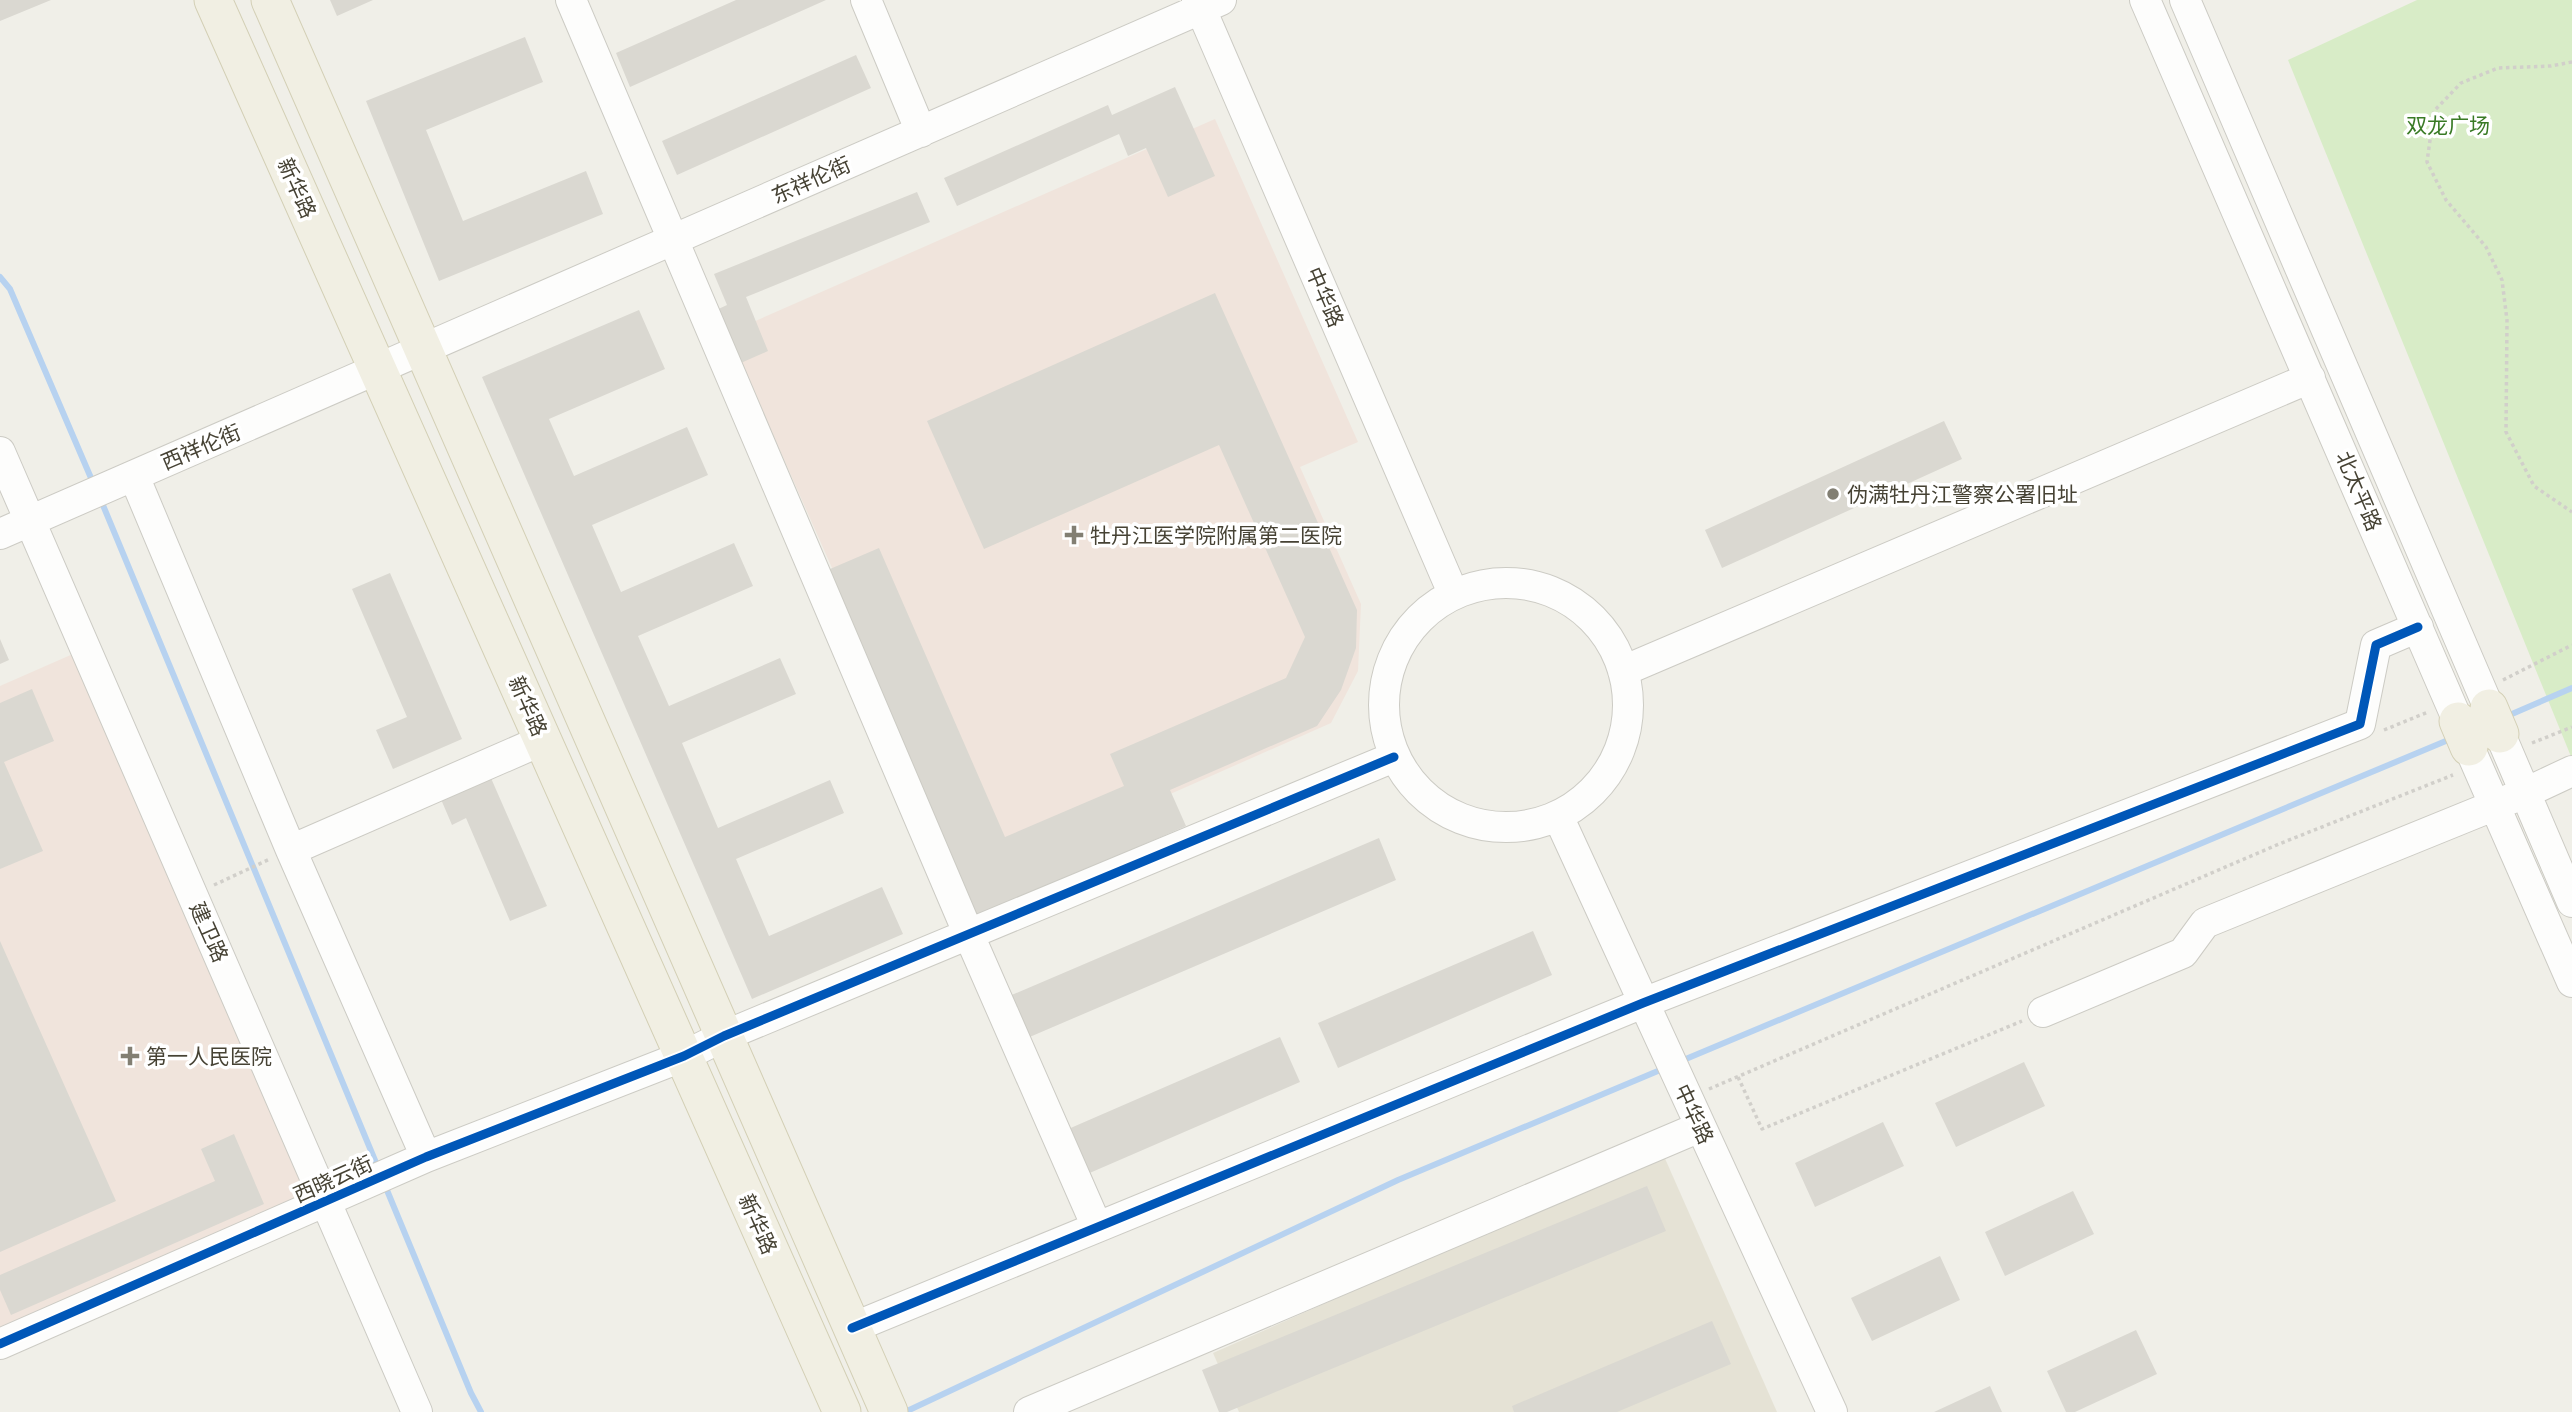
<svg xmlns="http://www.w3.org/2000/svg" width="2572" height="1412" viewBox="0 0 2572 1412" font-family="'Work Sans','Noto Sans SC',sans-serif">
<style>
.residential{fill:#e5e2d5}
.medical{fill:#f0e4dc}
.green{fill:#d8ecc7}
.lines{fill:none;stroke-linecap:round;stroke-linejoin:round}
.stream{stroke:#b7d2f0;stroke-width:6}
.building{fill:#dad8d1}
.minor-casing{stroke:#cccbc4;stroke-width:32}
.major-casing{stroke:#d3cfb5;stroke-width:39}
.path{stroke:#d1cfca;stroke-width:3.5;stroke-dasharray:3.5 3.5;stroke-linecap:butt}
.minor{stroke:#fdfdfc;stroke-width:30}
.major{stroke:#f1efe3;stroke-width:37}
.cycleway-casing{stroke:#fff;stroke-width:13}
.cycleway{stroke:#0057b8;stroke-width:9}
.poi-dot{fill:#827f73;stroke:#fff;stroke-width:2.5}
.labels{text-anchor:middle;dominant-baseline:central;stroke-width:7;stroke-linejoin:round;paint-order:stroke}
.park-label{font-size:21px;fill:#397a25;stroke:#fff}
.street-label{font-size:21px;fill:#464234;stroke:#fff}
.poi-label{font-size:21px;fill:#464234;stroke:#fff;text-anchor:start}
</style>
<rect width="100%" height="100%" fill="#f0efe8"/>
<path class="residential" d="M1663 1154 1777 1412H1239L1213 1353Z"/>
<path class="medical" d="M1215 119 1358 442 1300 467 1361 604 1358 671 1331 723 971 882 728 333Z
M82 650 323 1198 0 1339V686Z"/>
<path class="green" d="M2417 0H2572V759L2288 60Z"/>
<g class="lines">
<path class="stream" d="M0 277 10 289 94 485
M100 498 379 1170
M2505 717 2572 688
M1681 1061 2453 738
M384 1183 471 1393 481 1412
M905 1412 1398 1180 1665 1068"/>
</g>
<path class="building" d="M0 0H51L0 21Z
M330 0H373L337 16Z
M736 0H826L630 87 616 53Z
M525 37 543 82 426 130 463 221 586 171 603 214 439 281 366 101Z
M856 55 871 88 677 175 662 141Z
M1175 87 1215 176 1168 197 1146 148 1128 156 1119 134 957 206 944 178 1108 105 1112 115Z
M917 192 930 222 746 297 768 351 734 366 712 312 727 305 714 274Z
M1215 293 1357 610 1356 648 1341 690 1317 726 1170 790 1186 826 968 921 816 575 879 548 1005 837 1124 786 1110 754 1286 678 1305 637 1219 445 984 549 927 421Z
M639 310 665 369 549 419 574 476 687 427 708 475 592 525 621 592 734 543 753 586 638 636 669 706 780 658 796 694 682 743 718 828 830 780 844 813 736 859 769 936 882 887 903 934 752 999 482 377Z
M1944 421 1962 459 1722 568 1705 530Z
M390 573 462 739 393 769 376 730 407 717 352 589Z
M0 639 9 660 0 664Z
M32 689 54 741 4 762 43 851 0 869V703Z
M487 769 547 906 510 921 466 818 452 825 437 790Z
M1379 838 1396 880 1025 1039 1007 997Z
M1533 931 1552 975 1338 1068 1318 1023Z
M0 941 116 1201 0 1252Z
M1280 1037 1300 1082 1085 1175 1066 1130Z
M2024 1062 2045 1106 1956 1147 1935 1103Z
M1883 1122 1904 1166 1815 1207 1795 1163Z
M234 1134 264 1204 11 1315 0 1290V1275L215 1181 201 1149Z
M1647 1186 1666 1231 1227 1412H1219L1202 1370Z
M2073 1191 2094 1234 2005 1276 1985 1232Z
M1940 1256 1960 1300 1872 1341 1851 1298Z
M1712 1321 1731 1364 1617 1412H1514L1512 1406Z
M2136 1330 2157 1374 2075 1412H2066L2047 1371Z
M1990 1386 2002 1412H1934Z"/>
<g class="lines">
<defs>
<path id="minor" d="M571 0 969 935 1097 1227
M866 0 921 132
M1197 0 1453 593
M2145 0 2458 721
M2185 0 2489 708
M0 452 417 1412
M134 476 291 850 426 1157
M0 534 1221 0
M1384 705a122 122 0 1 1 244 0a122 122 0 1 1-244 0Z
M1623 671 2310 378
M2500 734 2572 902
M2469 747 2572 982
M1558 816 1832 1412
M291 850 543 740
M2043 1012 2183 953 2205 923 2525 793 2572 771
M852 1328 1643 1003 2360 724 2376 645 2418 627
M0 1344 426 1157 684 1056 724 1036 1394 757
M1029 1412 1700 1127"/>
<path id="major" d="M213 0 842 1412
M270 0 889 1412
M2489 708 2500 734
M2458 721 2469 747"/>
</defs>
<use href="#minor" class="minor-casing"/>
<use href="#major" class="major-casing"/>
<path class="path" d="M2572 62 2551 66 2498 68 2461 83 2434 111 2427 162 2446 200 2486 247 2502 280 2507 320 2506 432 2534 486 2572 512
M2503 680 2572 645
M2384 730 2428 712
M2532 743 2572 727
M214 885 270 859
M1738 1077 1762 1129 2022 1021
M1709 1089 2279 844 2453 775"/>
<use href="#minor" class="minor"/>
<use href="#major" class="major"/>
<defs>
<path id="cycleway" d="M852 1328 1643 1003 2360 724 2376 645 2418 627
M0 1344 426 1157 684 1056 724 1036 1394 757"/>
</defs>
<use href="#cycleway" class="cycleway-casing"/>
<use href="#cycleway" class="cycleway"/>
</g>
<g class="poi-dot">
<circle cx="1833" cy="494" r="7"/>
<path d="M1070.5 524.5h7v7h7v7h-7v7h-7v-7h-7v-7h7z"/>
<path d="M126.5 1045.5h7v7h7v7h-7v7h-7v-7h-7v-7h7z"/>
</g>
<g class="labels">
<g class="park-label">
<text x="2448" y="125">双龙广场</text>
</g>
<g class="street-label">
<text transform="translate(811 180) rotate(-24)">东祥伦街</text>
<text transform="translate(297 188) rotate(66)">新华路</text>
<text transform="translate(1325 297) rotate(67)">中华路</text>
<text transform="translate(201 447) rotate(-23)">西祥伦街</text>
<text transform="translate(2359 491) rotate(67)">北太平路</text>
<text transform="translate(528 706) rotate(66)">新华路</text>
<text transform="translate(209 932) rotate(66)">建卫路</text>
<text transform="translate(1694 1114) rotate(65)">中华路</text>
<text transform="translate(333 1179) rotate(-24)">西晓云街</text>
<text transform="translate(758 1224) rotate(66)">新华路</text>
</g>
<g class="poi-label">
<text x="1847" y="494">伪满牡丹江警察公署旧址</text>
<text x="1090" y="535">牡丹江医学院附属第二医院</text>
<text x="146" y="1056">第一人民医院</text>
</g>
</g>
</svg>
